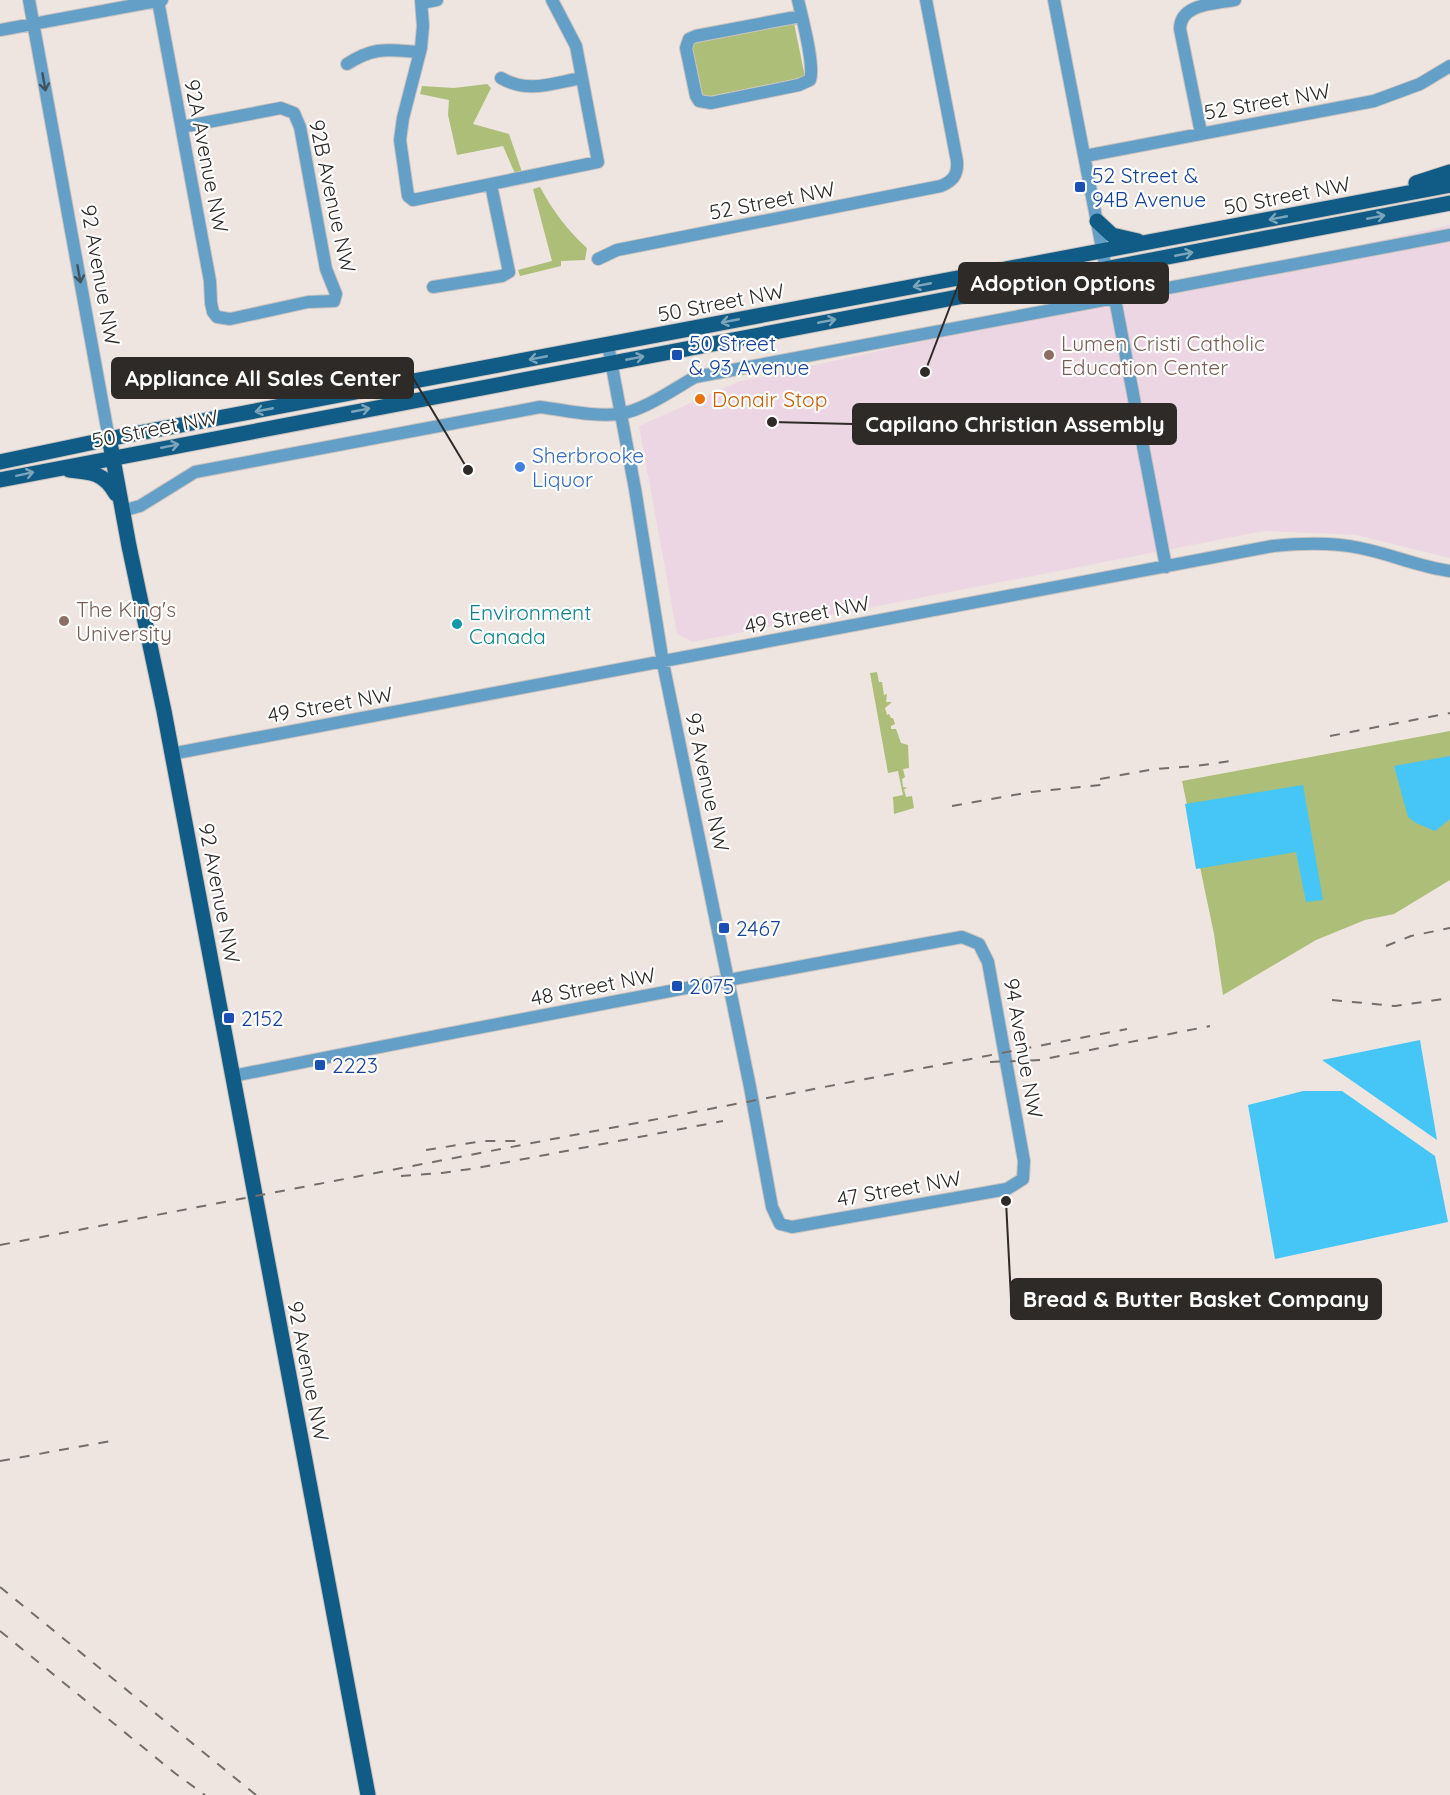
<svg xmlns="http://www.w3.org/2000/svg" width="1450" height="1795" viewBox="0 0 1450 1795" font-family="Quicksand,sans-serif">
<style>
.commercial{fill:#edd6e3}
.green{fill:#acbe77}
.water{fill:#46c6f7}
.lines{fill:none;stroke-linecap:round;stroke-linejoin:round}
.minor-casing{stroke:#cbc3bf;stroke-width:14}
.major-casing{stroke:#cbc3bf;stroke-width:17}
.minor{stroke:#649fc7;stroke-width:12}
.major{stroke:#105c86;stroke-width:15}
.rail{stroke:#736e6a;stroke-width:2;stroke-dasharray:10 10;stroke-linecap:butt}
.oneway{stroke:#405360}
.oneway2{stroke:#7ca5bc}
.transit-dot{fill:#1a4fb4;stroke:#fff;stroke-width:2}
.education-dot{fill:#8d6e63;stroke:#fff;stroke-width:2}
.food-dot{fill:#e8710a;stroke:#fff;stroke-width:2}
.shop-dot{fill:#3f7fe0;stroke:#fff;stroke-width:2}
.culture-dot{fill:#0f9aa8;stroke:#fff;stroke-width:2}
.labels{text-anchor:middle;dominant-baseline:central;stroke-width:4.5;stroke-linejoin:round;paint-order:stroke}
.street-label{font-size:21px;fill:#2d2a28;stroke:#fff}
.transit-label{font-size:21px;fill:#164399;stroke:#fff;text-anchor:start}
.education-label{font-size:21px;fill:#785e54;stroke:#fff;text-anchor:start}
.food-label{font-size:21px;fill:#c56008;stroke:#fff;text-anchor:start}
.shop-label{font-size:21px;fill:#366cbe;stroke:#fff;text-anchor:start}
.culture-label{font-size:21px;fill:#0d838f;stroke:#fff;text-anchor:start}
.leader{fill:none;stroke:#2d2a28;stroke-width:2}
.callout-dot{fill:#2d2a28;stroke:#fff;stroke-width:2}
.callout{fill:#2d2a28;stroke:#2d2a28;stroke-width:2}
.callout-label{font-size:22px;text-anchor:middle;font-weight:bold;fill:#fff}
</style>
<rect width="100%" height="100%" fill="#eee5e0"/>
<path class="commercial" d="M1450 225V558L1356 535 1264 531 693 642 677 634 639 426 738 382Z"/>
<path class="green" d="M794 23 805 77 701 98 690 44Z
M487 84 491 88 473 124 509 134 523 175 516 176 503 146 457 155 448 115 449 100 420 94 422 86 454 88Z
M540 187C553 211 567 230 587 248L585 260 561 261V266L520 276 518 270 552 261 533 189Z
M877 672 879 682H882L884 695 887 694 886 702H892L885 708 887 715 889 714 891 718H893L895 724 891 726V729H896L901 743 908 745 909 768 903 769 905 777 902 779 903 787 908 788 904 789 906 797 912 796 914 808 894 814 893 797 903 795 898 771 888 773 870 673Z
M1450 731V880L1394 914 1365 920 1316 940 1223 995 1214 934 1182 781Z"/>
<path class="water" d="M1450 756V819L1435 831 1416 823 1408 817 1394 766Z
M1303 785 1323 900 1306 902 1296 852 1196 869 1185 804Z
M1420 1040 1437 1140 1322 1060Z
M1303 1091H1342L1435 1156 1448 1222 1275 1259 1248 1105Z"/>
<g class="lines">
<defs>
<path id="minor" d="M29 0 109 439
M421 0 423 26 421 48 403 118 400 140 408 196 413 200 598 162 576 46 552 0
M798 0C802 17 815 66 810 80L799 85 711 103 699 101 696 96 686 48 689 39 696 36 801 16
M1054 0 1106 269
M158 1 210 281 211 303 213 312 217 317 230 319 308 302 334 301 336 294 326 269 300 127 294 113 281 108 182 127
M422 3 437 0
M0 30 162 0
M347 64C375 46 388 50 420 52
M501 78C528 94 553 83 582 78
M1201 133 1180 29C1180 3 1216 4 1235 0
M1085 156 1374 101 1420 84 1450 66
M598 259 617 250 941 186C953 181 958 175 957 161L926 0
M433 287 502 276 509 272 491 185
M1115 299 1166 567
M122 511 140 506 195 472 540 407C565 410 593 417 619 414 643 411 674 389 695 377L1450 235
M171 754 1273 546C1302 543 1332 542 1360 548 1391 554 1419 567 1450 571
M233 1076C475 1028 718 981 962 937L979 944 988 962 1024 1161 1023 1179 1007 1189 792 1227 780 1224 772 1207 750 1087 663 663 635 489 608 345"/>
<path id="major" d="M1416 183 1450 172
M1097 221 1112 235 1138 241
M111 448 129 546 164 711 368 1795
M0 462 123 436 1450 185
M69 470C92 472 104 473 116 494
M0 480 1450 203"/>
</defs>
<use href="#minor" class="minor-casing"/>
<use href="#major" class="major-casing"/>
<use href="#minor" class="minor"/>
<use href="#major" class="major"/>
<path class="rail" d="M1330 736 1450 713
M1100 779 1154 769 1196 766 1238 760
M952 806 1031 792 1109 784
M1386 946 1411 936 1450 928
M1332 1000 1395 1006 1450 998
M990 1062 1040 1060 1210 1026
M426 1150 483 1141H518
M401 1176 442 1173 477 1168 723 1121
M0 1245 1127 1029
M0 1461 116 1440
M0 1587 256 1795
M0 1631 176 1774 205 1795"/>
</g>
<defs><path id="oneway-shaft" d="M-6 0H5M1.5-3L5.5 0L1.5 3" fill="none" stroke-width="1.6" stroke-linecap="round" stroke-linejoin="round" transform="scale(1.5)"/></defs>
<g class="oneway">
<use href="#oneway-shaft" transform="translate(44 82) rotate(80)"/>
<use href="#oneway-shaft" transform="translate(79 274) rotate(80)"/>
</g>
<g class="oneway2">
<use href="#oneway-shaft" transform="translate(1376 217) rotate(-11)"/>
<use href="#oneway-shaft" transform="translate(1278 218) rotate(169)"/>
<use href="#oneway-shaft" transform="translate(1184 254) rotate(-11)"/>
<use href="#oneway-shaft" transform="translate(922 285) rotate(169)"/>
<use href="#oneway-shaft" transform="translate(730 321) rotate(169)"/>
<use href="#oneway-shaft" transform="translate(827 321) rotate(-11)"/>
<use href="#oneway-shaft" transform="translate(538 358) rotate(169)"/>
<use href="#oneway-shaft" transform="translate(635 358) rotate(-11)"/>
<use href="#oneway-shaft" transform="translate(264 410) rotate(169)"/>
<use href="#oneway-shaft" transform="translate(361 410) rotate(-11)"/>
<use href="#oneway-shaft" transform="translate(170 446) rotate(-11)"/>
<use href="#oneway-shaft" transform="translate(25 474) rotate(-12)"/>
</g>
<g class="transit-dot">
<rect x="1074" y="181" width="12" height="12" rx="3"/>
<rect x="671" y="349" width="12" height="12" rx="3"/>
<rect x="718" y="922" width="12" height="12" rx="3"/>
<rect x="671" y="980" width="12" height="12" rx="3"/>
<rect x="223" y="1012" width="12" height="12" rx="3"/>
<rect x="314" y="1059" width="12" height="12" rx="3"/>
</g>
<g class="education-dot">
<circle cx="1049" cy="355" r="6"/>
<circle cx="64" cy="621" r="6"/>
</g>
<circle class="food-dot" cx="700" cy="399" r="6"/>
<circle class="shop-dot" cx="520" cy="467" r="6"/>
<circle class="culture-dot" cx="457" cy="624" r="6"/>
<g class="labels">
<g class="street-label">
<text transform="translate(1267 101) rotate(-10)">52 Street NW</text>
<text transform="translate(207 156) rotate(79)">92A Avenue NW</text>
<text transform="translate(1287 195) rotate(-11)">50 Street NW</text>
<text transform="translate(333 196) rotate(78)">92B Avenue NW</text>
<text transform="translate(772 200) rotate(-11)">52 Street NW</text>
<text transform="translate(101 275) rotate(80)">92 Avenue NW</text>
<text transform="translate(721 302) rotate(-11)">50 Street NW</text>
<text transform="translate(155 428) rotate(-11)">50 Street NW</text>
<text transform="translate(807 614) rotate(-11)">49 Street NW</text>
<text transform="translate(330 704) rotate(-10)">49 Street NW</text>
<text transform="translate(708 782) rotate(78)">93 Avenue NW</text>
<text transform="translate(220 893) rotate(79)">92 Avenue NW</text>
<text transform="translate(593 986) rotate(-11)">48 Street NW</text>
<text transform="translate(1024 1048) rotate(80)">94 Avenue NW</text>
<text transform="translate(899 1188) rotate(-10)">47 Street NW</text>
<text transform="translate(309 1371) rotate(79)">92 Avenue NW</text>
</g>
<g class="transit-label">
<text x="1092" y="175">52 Street &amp;<tspan x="1092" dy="24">94B Avenue</tspan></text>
<text x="689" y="343">50 Street<tspan x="689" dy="24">&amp; 93 Avenue</tspan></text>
<text x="736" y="928">2467</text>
<text x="689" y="986">2075</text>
<text x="241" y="1018">2152</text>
<text x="332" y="1065">2223</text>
</g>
<g class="education-label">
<text x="1061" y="343">Lumen Cristi Catholic<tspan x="1061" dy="24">Education Center</tspan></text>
<text x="76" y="609">The King's<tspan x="76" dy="24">University</tspan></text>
</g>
<g class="food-label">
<text x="712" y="399">Donair Stop</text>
</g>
<g class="shop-label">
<text x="532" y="455">Sherbrooke<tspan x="532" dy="24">Liquor</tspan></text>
</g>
<g class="culture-label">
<text x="469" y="612">Environment<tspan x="469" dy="24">Canada</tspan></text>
</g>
</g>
<path class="leader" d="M925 372L959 283M468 470L413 378M772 422L853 424M1006 1201L1011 1299"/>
<g class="callout-dot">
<circle cx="925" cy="372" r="6"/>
<circle cx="468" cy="470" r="6"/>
<circle cx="772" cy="422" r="6"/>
<circle cx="1006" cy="1201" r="6"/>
</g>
<g class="callout">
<rect x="959" y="263" width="209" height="40" rx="6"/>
<rect x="112" y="358" width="301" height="40" rx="6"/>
<rect x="853" y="404" width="323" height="40" rx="6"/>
<rect x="1011" y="1279" width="370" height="40" rx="6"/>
</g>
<g class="callout-label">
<text x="1063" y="291">Adoption Options</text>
<text x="263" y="386">Appliance All Sales Center</text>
<text x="1015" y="432">Capilano Christian Assembly</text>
<text x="1196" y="1307">Bread &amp; Butter Basket Company</text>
</g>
</svg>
